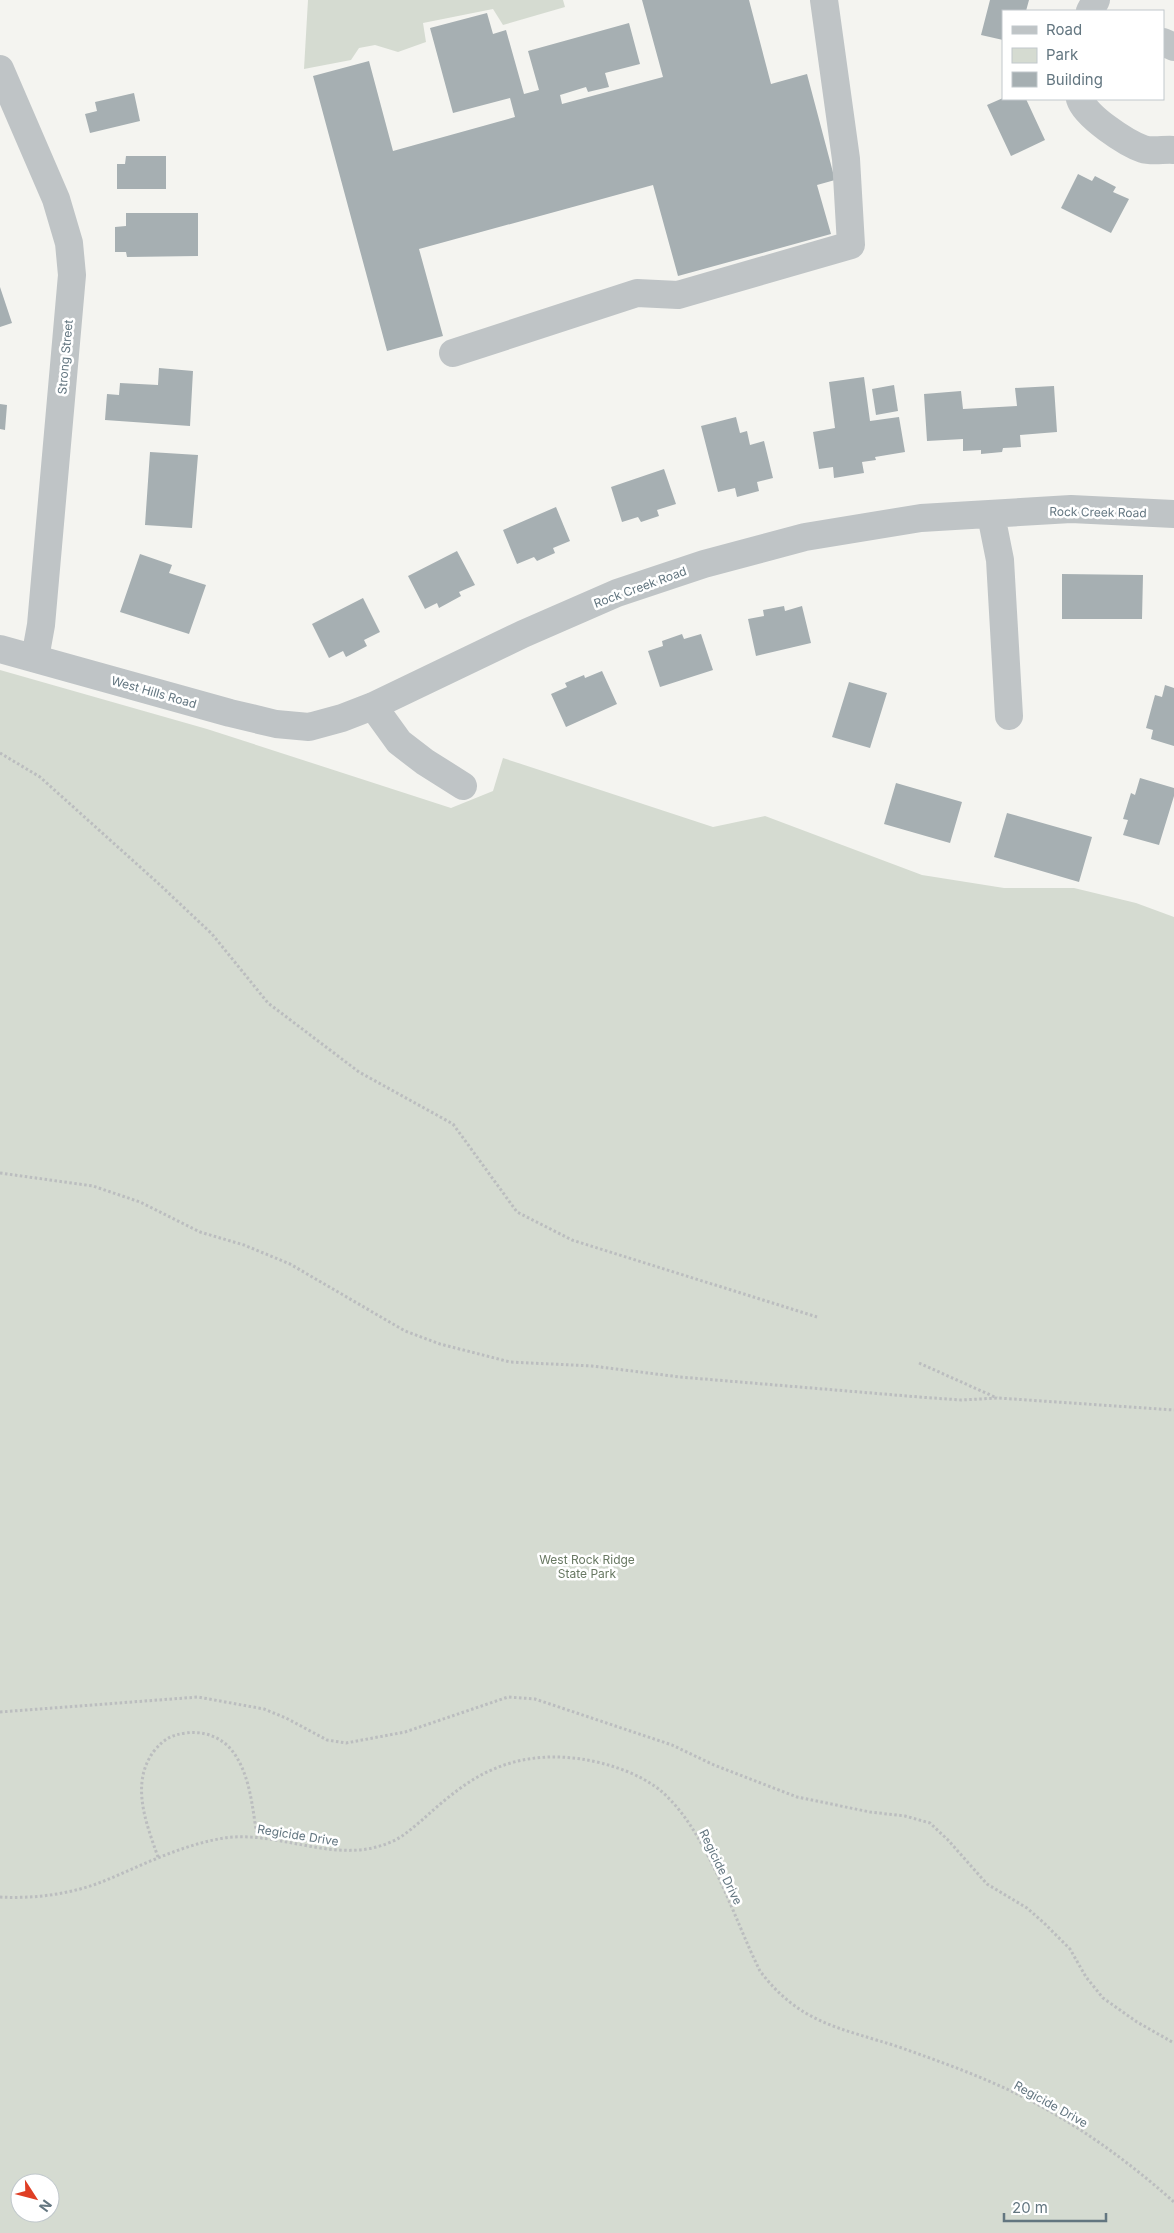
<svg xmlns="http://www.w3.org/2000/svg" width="1174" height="2233" viewBox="0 0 1174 2233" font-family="Inter,sans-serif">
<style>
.green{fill:#d5dbd1;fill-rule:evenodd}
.building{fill:#a6afb2}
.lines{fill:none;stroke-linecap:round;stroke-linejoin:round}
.path{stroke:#bbbdbf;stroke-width:3;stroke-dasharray:2.5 2.5;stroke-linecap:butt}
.minor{stroke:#bfc4c6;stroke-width:28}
.labels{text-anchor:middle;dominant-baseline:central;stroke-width:5;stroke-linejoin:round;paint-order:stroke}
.street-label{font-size:12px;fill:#637680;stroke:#fff}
.park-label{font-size:12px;fill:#687862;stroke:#fff}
</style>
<rect width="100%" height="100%" fill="#f4f4f0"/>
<path class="green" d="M308 0H563L565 7 503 25 493 9 423 23 426 42 398 52 375 45 359 48 351 60 304 69Z
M0 670 207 729 451 808 493 791 503 758 713 827 765 816 922 875 1004 888H1074L1136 903 1174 917V2233H0ZM20 2183H50V2213H20Z"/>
<path class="building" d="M642 0H749L771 84 807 74 835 180 817 185 831 234 678 276 653 185 419 249 443 336 387 351 313 76 369 61 393 151 515 117 510 98 453 113 430 28 487 13 493 34 506 30 524 94 539 90 528 51 629 23 640 64 605 73 609 87 588 92 586 87 560 95 562 104 663 77Z
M990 0H1029L1026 11H1003V40L981 35Z
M134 93 140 121 90 133 85 114 97 111 95 102Z
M1003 98 1026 99 1045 140 1011 156 987 105Z
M126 156H166V189H117V164H125Z
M1078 174 1092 181 1095 176 1116 187 1113 192 1129 199 1111 233 1061 208Z
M126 213H198V256L127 257 126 252H115V227L126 226Z
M0 287 12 323 0 327Z
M159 368 193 371 190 426 105 420 107 394 119 395 120 383 158 385Z
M864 377 870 421 899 417 905 452 875 457 876 460 862 462 864 473 834 478 833 467 819 469 813 432 835 428 829 382Z
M894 385 898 411 876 415 872 389Z
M1054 386 1057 432 1020 435 1021 447 1003 448 1002 452 981 454V450L963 451V439L927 441 924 394 961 391 963 409 1017 406 1015 388Z
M0 404 7 405 5 430 0 429Z
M736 417 740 433 747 431 750 445 764 441 773 478 757 482 759 491 737 497 735 488 718 492 701 426Z
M150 452 198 455 192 528 145 525Z
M664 469 676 504 657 510 659 516 641 522 638 517 622 522 611 487Z
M556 507 570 541 553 548 555 553 537 561 534 557 517 564 503 530Z
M457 551 475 585 459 592 461 596 439 608 437 603 425 609 408 576Z
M140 554 172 565 169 573 206 585 189 634 120 612Z
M1062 574 1143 575 1142 619H1062Z
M363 598 380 632 364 640 367 646 346 657 343 651 329 658 312 624Z
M784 606 785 611 802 606 811 643 756 656 748 619 764 616 763 610Z
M682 634 684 639 701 634 713 670 660 687 648 651 663 646 662 641Z
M602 671 617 704 566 727 551 694 567 687 565 683 584 675 585 678Z
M849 682 887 693 870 748 832 737Z
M1165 685 1174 688V746L1151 739 1153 730 1146 728 1155 695 1162 697Z
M1140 778 1174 788V796L1159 845 1123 835 1128 820 1123 819 1131 793 1135 795Z
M896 783 962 802 950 843 884 824Z
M1007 813 1092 837 1079 882 994 857Z"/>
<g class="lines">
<path class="path" d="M0 753 40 777 159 884 212 934 268 1003 359 1072 453 1124 517 1212 572 1240 817 1317
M0 1173 93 1186 140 1202 200 1232 244 1245 290 1264 405 1331 440 1344 510 1362 592 1366 680 1377 919 1397 961 1400 998 1398 1174 1410
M919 1363 997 1398
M0 1712 198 1697 264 1709 286 1718 327 1740 346 1743 405 1732 508 1697 535 1699 672 1745 714 1765 797 1797 870 1812 905 1816 930 1823 948 1840 987 1884 1027 1908 1044 1923 1070 1949 1086 1977 1103 1998 1137 2022 1174 2043
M158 1857C146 1823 130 1783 154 1751 164 1739 171 1735 186 1733 201 1731 216 1735 228 1746 250 1769 252 1806 257 1836
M0 1897C34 1899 72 1894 104 1881 143 1865 181 1845 224 1838 281 1830 336 1866 391 1842 403 1837 411 1829 421 1821 440 1804 460 1786 483 1774 514 1758 547 1754 581 1759 608 1763 641 1774 661 1791 707 1830 733 1917 760 1971 800 2024 841 2028 899 2047 930 2058 961 2069 991 2082 1059 2111 1119 2153 1174 2202"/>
<path class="minor" d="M1090 11 1096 0
M1163 42 1174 47
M0 69 56 199 69 243 72 275 41 625 35 658
M1080 99C1085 116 1126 143 1143 149 1152 152 1165 149 1174 150
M453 353 637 293 678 295 851 245 846 159 824 0
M991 515 1000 560 1009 716
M0 649 230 713 276 724 309 727 342 718 373 706 523 634 617 593 704 564 805 537 921 518 1071 509 1174 514
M373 706 399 742 425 762 463 786"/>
</g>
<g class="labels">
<g class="street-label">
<text transform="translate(65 357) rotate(-85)">Strong Street</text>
<text transform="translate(1098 512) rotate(1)">Rock Creek Road</text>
<text transform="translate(640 587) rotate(-20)">Rock Creek Road</text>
<text transform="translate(154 692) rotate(16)">West Hills Road</text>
<text transform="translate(298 1835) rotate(9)">Regicide Drive</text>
<text transform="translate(721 1867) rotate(64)">Regicide Drive</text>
<text transform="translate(1051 2104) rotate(29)">Regicide Drive</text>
</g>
<g class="park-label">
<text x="587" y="1559">West Rock Ridge<tspan x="587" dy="14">State Park</tspan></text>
</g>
</g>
<rect x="1002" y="10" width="162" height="90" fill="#ffffff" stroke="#c1c8cc"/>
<rect x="1012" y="26" width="25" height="8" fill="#bfc4c6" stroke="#c1c8cc"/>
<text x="1046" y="35" font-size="15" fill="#637680">Road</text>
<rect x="1012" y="48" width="25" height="15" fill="#d5dbd1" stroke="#c1c8cc"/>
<text x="1046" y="60" font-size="15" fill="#637680">Park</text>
<rect x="1012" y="72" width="25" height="15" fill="#a6afb2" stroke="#c1c8cc"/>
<text x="1046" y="85" font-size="15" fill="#637680">Building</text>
<g transform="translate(35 2198) rotate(126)"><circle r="24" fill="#ffffff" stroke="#c1c8cc"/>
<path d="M0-4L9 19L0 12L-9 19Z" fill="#df3e24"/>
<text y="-8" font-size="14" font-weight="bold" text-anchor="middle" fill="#637680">N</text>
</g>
<path d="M1004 2213v8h102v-8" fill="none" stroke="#637680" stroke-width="2.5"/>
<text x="1012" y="2213" font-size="15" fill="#637680" stroke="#ffffff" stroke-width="4" paint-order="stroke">20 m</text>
</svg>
